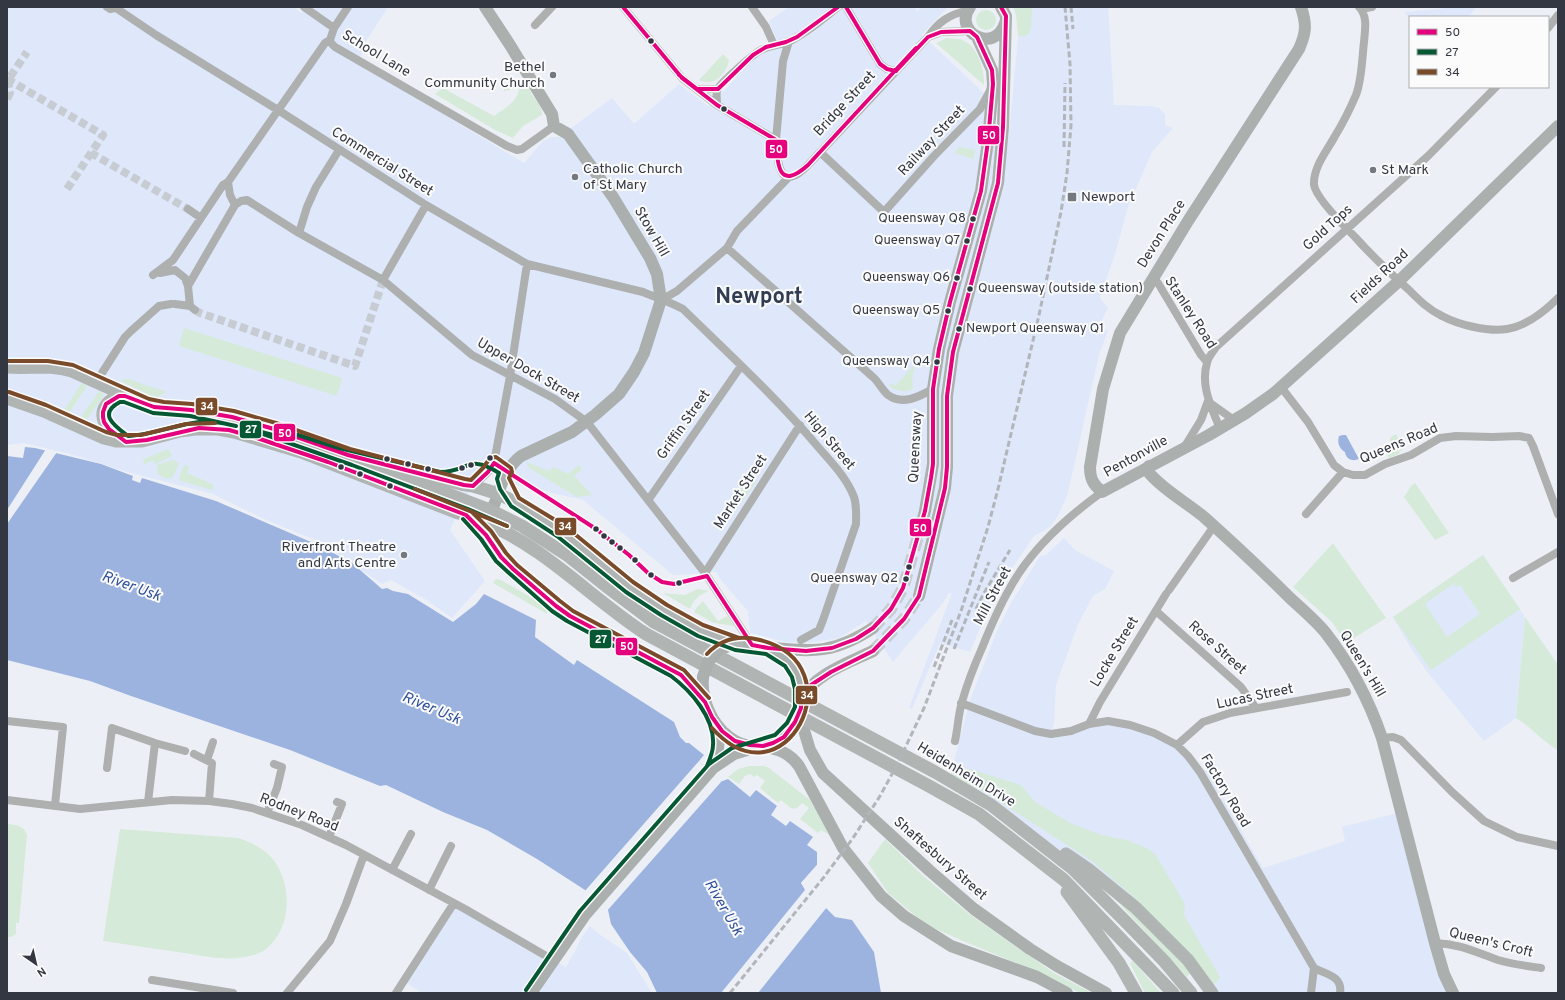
<svg xmlns="http://www.w3.org/2000/svg" width="1565" height="1000" viewBox="0 0 1565 1000" font-family="Overpass,sans-serif">
<style>
.built{fill:#dee8fa}
.green{fill:#d5ead8;fill-rule:evenodd}
.water{fill:#9cb3e0}
.pier{fill:#ecf0f6}
.lines{fill:none;stroke-linecap:round;stroke-linejoin:round}
.street-tunnel{stroke:#c7cbd2;stroke-width:8;stroke-dasharray:8 4;stroke-linecap:butt}
.secondary-tunnel{stroke:#c7cbd2;stroke-width:12;stroke-dasharray:12 6;stroke-linecap:butt}
.street{stroke:#adb0af;stroke-width:8}
.secondary{stroke:#abafae;stroke-width:12}
.primary{stroke:#b0b4b3;stroke-width:13}
.rail{stroke:#b2b5b9;stroke-width:3;stroke-dasharray:6 3;stroke-linecap:butt}
.secondary-bridge{stroke:#abafae;stroke-width:12}
.bus-1-casing{stroke:#fbfbfb;stroke-width:7}
.bus-2-casing{stroke:#fbfbfb;stroke-width:7}
.bus-3-casing{stroke:#fbfbfb;stroke-width:7}
.bus-1{stroke:#e5007d;stroke-width:4}
.bus-2{stroke:#065834;stroke-width:4}
.bus-3{stroke:#7a4b2a;stroke-width:4}
.bus-dot{fill:#323742;stroke:#fbfbfb;stroke-width:1.5}
.poi-dot{fill:#737881;stroke:#fbfbfb;stroke-width:1.5}
.labels{text-anchor:middle;dominant-baseline:central;stroke-width:4;stroke-linejoin:round;paint-order:stroke}
.bus-label{font-size:13px;fill:#323742;stroke:#fbfbfb;text-anchor:end}
.street-label{font-size:14px;fill:#323742;stroke:#fbfbfb}
.poi-label{font-size:14px;fill:#323742;stroke:#fbfbfb;text-anchor:start}
.water-label{font-size:15px;font-style:italic;fill:#2e509b;stroke:#fbfbfb}
.town-label{font-size:22px;font-weight:bold;fill:#323d54;stroke:#fbfbfb}
.line-badge{stroke:#fbfbfb;stroke-width:1.5}
.badge-label{font-size:11px;text-anchor:middle;font-weight:bold;fill:#fff}
</style>
<rect width="100%" height="100%" fill="#ecf0f6"/>
<path class="built" d="M7 7H293L301 13 305 7H388L365 43 367 45 357 62 524 163 543 141 551 137H559L612 98 634 124 679 84 708 106 726 89 748 64 762 53 780 48 769 21 789 7H913L918 11 922 7H948L922 35 985 94V132L1009 134 1018 39V9L1022 7H1108L1114 105 1152 106 1159 108 1165 114V125L1173 128 1152 152 1128 207 1116 251 1100 298 1108 308 1099 326 1108 331 1099 355 1068 493 1058 516 1050 527 1034 536 994 595 970 652 940 643 912 709 909 708 952 593H949L943 603 893 662 866 621 839 638 810 643 786 642 750 633 748 611 720 579 716 572 710 571 703 574 673 575 583 500 514 484 482 469 459 510 450 530 485 581 452 618 428 601 391 580 382 584 320 542 266 520 213 494 127 472 70 454 24 443 7 445Z
M1457 7H1473L1475 9 1468 17 1410 18 1404 12Z
M1064 538 1075 550 1114 571 1105 589 1093 596 1078 624 1056 685 1054 723 1051 734 1108 721 1177 745 1200 771 1206 770 1263 868 1345 841 1342 827 1402 812 1453 993H1212L1136 908 1010 819 951 773 970 700 997 631 1011 603 1040 556 1046 555Z
M1483 555 1525 617 1516 718 1484 741 1428 673 1410 647 1393 617Z
M454 903 566 967 575 951 581 938 590 926 599 934 627 953 652 993H422L404 981Z"/>
<path class="green" d="M1013 7H1033C1029 17 1037 40 1018 36L1016 15Z
M976 20a10 10 0 1 1 20 0a10 10 0 1 1-20 0Z
M947 38C953 39 960 38 966 42 978 48 985 72 984 85L936 43Z
M723 54 729 60C726 75 714 87 699 80Z
M519 79C529 80 528 88 532 95 537 102 542 106 542 115L523 126 513 138 495 130 435 94 443 88 494 116C504 109 519 101 519 87L504 91V87Z
M960 147 975 150 974 159 954 153Z
M184 328 342 378 337 396 179 346Z
M916 363 912 377 913 389C905 393 896 391 889 386L892 383 895 386Z
M129 379 148 386 165 391 166 392 157 397H153L121 381V380Z
M82 383 87 386 69 413 64 410Z
M99 391 104 395 86 421 81 417Z
M1396 434 1403 449 1400 451 1399 454 1389 458 1386 453 1391 437Z
M168 449 172 456 155 464 153 460 145 464 143 463 144 459Z
M172 460 179 463 173 477C165 482 154 474 157 465Z
M527 461 528 463 550 471 553 467 568 474 579 465 582 469 574 476 592 495 577 497 529 468 527 465Z
M184 465 189 466 187 473 214 485 212 490 181 481 179 478Z
M749 477 756 482 742 502 735 497Z
M1415 483 1449 533 1435 540 1404 497 1411 486Z
M1333 543 1386 618 1346 643 1332 622 1293 587Z
M1483 555 1520 609 1431 670 1393 617ZM1453 584 1456 587 1460 585 1480 614 1447 637 1425 604Z
M496 579 501 580 549 608 547 614 493 583Z
M698 589 709 591C699 595 694 599 690 609L663 593 685 595Z
M703 601 718 621 727 616 735 626 714 623 694 612 697 607Z
M1525 617 1558 665V750C1542 741 1531 727 1516 718Z
M749 766H764L769 768 810 800 831 836 821 830 818 833 800 819 809 808 802 803 796 809 794 808 792 809 781 800 778 803 760 788 765 781 757 775 754 777 750 774 745 776 739 784 728 777 738 769Z
M970 769 1021 785 1035 802 1072 824 1102 835 1130 841 1148 849 1155 854 1185 904 1184 915 1220 977 1216 983 1212 985 1175 941 1129 893 1092 861 986 793 950 776 951 773Z
M7 824C16 825 24 825 27 835L19 923H16V934L11 937H7Z
M120 829 239 838C250 842 261 847 270 856 293 880 293 928 266 949 260 954 251 956 244 957 224 961 204 956 184 953 157 949 130 945 103 941Z
M885 839 921 874 969 914 1054 973 1092 993H1080L1052 978 963 941 936 929 917 917 888 893 868 863Z
M1105 888 1115 895 1191 972 1187 977Z
M1133 961 1161 993H1145L1130 963Z"/>
<path class="water" d="M1343 435H1346L1359 459C1352 462 1346 459 1345 452 1339 449 1337 442 1339 436Z
M25 447 35 448 101 464 133 476 132 480 140 483 142 478 216 501 318 545 352 563 382 589 387 588 393 591 408 594 453 622 476 604 484 594 536 620 535 637 574 665 577 660 674 722 680 737 686 743H689L704 755 699 761 720 782 728 779 750 797 756 790 777 806 771 815 786 826 790 821 813 837 807 845 817 852V865L801 883 835 917 852 920 874 952 881 993H657L647 972 630 952 611 924 608 910 585 890 537 859 487 830 443 812 386 785 380 786 290 750 131 696 90 681 7 660V456L23 458Z"/>
<path class="pier" d="M46 449 57 452 7 524V510Z
M699 761 721 782 606 912 584 892Z
M819 860V866L804 883 827 907 758 993H721L805 890 801 883 817 865Z"/>
<g class="lines">
<path class="street-tunnel" d="M7 79 103 135 91 153 188 209
M7 99 10 93 8 80 27 52
M67 189 91 153
M195 310 200 313 355 366 383 280"/>
<path class="secondary-tunnel" d="M873 628 891 609 903 588 919 533
M873 651 904 619 919 596"/>
<path class="street" d="M107 7 110 9 116 8 156 35 278 110 426 205 527 264 643 292C657 298 670 302 683 309 729 354 777 398 819 448 831 462 847 478 854 497 857 506 856 515 856 524L823 620 819 630 801 640
M304 7 334 28
M623 7 682 78 717 105 776 140C777 164 780 194 808 165L928 37C939 21 949 15 968 10
M752 7 766 27 774 45
M846 7 880 64 887 69 896 71
M1359 7C1368 16 1365 30 1364 42 1362 59 1362 79 1356 95 1350 109 1343 123 1335 136 1327 151 1313 167 1314 185 1316 198 1345 227 1355 237 1372 256 1390 273 1409 290 1419 300 1429 310 1442 316 1459 325 1488 332 1507 329 1526 326 1545 311 1558 298
M1361 9 1372 7
M535 25 552 7
M1548 28 1558 15
M928 37 941 32 970 31
M330 40 331 43 335 47 507 146 517 150 522 149 554 126
M697 89H718
M717 105C717 100 716 95 717 90 720 83 753 54 761 50 770 45 781 45 790 41 807 33 823 19 838 7
M776 140 783 61 789 41
M820 152 884 212 934 156 980 109 991 89
M235 205 241 201 247 200 299 233 383 280 472 355 555 399 587 422 705 573 752 645
M188 209 201 218
M299 233 307 207 316 187 339 150
M727 248 874 378C879 383 883 391 888 395 903 406 920 396 933 389
M160 273 175 270 185 278 188 286
M153 275 173 260 223 185 228 182 325 43 330 40 334 28 348 7
M1152 278 1158 283 1201 355 1207 362
M383 280 426 205
M661 300 677 291 727 248 737 231 789 177
M175 304 190 306 195 310
M190 306 188 286 235 205 230 195 228 182
M102 373 125 337 131 331 159 306 171 304
M1281 387 1308 422 1334 465 1343 472 1353 475H1365L1385 464 1411 455 1440 438 1456 436 1492 437 1519 436 1529 438 1533 446 1558 514
M1210 403 1234 420
M1220 429C1212 408 1200 386 1207 363 1208 357 1213 352 1216 347L1428 156 1496 87
M1185 446 1201 420 1208 401
M473 486 488 472 494 463 510 376 527 264
M649 499 741 366
M1306 514 1343 472
M705 573 800 425
M1513 578 1558 552
M1169 590 1214 526
M1156 611 1241 687 1256 708
M961 703 1035 731 1051 734 1071 731 1089 724 1108 721 1130 725 1154 733 1177 745 1188 756 1200 772 1314 968
M7 721 63 727 55 805
M1089 724 1100 702 1166 594
M1382 738 1393 737 1401 740 1452 792 1484 821 1517 837 1558 846
M955 741C958 728 958 715 962 702 967 684 974 666 982 648 990 628 999 607 1010 588 1031 549 1066 518 1102 492
M1177 745 1203 722 1230 713 1347 692
M194 754 212 763 209 801
M207 760 213 742
M107 768 112 728 155 743 185 751
M7 800 80 809 172 800 209 801 232 804 252 808 302 825 346 845 465 909 553 960
M148 802 155 743
M267 813 277 788 282 767 274 764
M329 837 342 804 337 802
M392 870 411 834
M429 890 451 846
M1435 943C1460 944 1475 952 1498 960 1511 964 1527 966 1541 968
M152 980 233 993
M287 993 330 941 346 904 364 855
M396 993 454 903
M1311 993 1314 968C1325 974 1343 976 1340 993"/>
<path class="secondary" d="M970 7C952 32 995 55 1005 23
M1301 7C1307 25 1306 33 1299 49L1188 221 1120 333 1103 389 1090 467C1090 479 1093 484 1102 492L1209 435 1246 413 1273 394 1399 281 1558 126
M1149 466 1150 474C1165 491 1186 502 1204 517 1233 543 1262 570 1290 598 1302 609 1315 620 1325 632 1350 664 1369 700 1382 738L1435 943 1444 974 1453 993
M482 515 490 510 494 505C501 487 504 469 521 456L572 432 595 415 619 394 634 372 644 353 661 300 657 274 650 258 633 230 613 197 568 134 554 126 552 114 510 45 485 7
M919 533 925 511 933 464V389L939 349 950 302 981 191 988 141 993 84 992 70 977 37
M919 596 945 488 947 467V396L953 352 998 183 1003 127 1006 16 1001 7
M773 648C815 652 835 653 873 628
M718 651C741 636 782 645 795 669 800 679 801 689 801 700
M703 677C701 699 711 723 729 737 751 754 782 746 795 722
M801 700C814 674 848 663 873 651
M803 727 810 750 823 773 930 871 974 909 1030 949 1057 966 1106 993
M763 746C778 749 790 753 799 766L843 848 881 896 904 916 951 946 1037 977 1067 993
M713 768C719 752 720 740 716 724
M531 993 585 915 713 768 734 754 760 746"/>
<path class="primary" d="M7 367C31 369 48 364 72 371L147 405 163 408 191 410 232 417 274 429 315 443 490 510 522 526 567 555 606 586 654 622 935 772 991 805 1073 869 1124 920 1164 961 1191 993
M7 398 44 411 104 438 116 441H142L180 431 195 429H218L234 432 301 452 458 513C468 515 477 519 486 523 547 549 592 599 646 634L929 786 979 814 1064 880 1173 993
M125 441C119 436 112 432 107 426 96 411 109 396 125 396
M404 469 461 484 473 486 499 494 515 502 561 531 629 587 664 610 700 630 737 644
M471 520 486 535 501 557 513 569 556 606 570 616 681 675 705 702
M1066 854 1088 869 1136 908 1188 960 1212 993
M1067 892 1119 963 1136 993"/>
<path class="rail" d="M1071 7 1073 29
M1064 147 1065 83
M976 609 984 593 1010 550
M954 649 989 562
M934 667 952 620
M730 993 824 877 853 838 880 796 897 765 924 708 961 611 988 527 998 489 1039 315 1061 212 1067 173 1071 125 1070 64 1065 7"/>
<path class="secondary-bridge" d="M703 677 708 662 718 651
M795 722 801 708V700"/>
<defs>
<path id="bus-1" d="M623 7 682 78 717 105 776 140C777 166 779 191 808 165L916 48
M846 7 880 64 887 69 896 71
M896 71 928 37 941 32 970 31 977 37 992 70 993 84 988 141 981 191 950 302 939 349 933 389V464L931 478 925 511 903 588 891 609 873 628 856 639 832 648 806 651 768 648 752 645 707 576 674 584 662 582 648 573 629 555 596 529 494 463 488 472 473 486 464 485 348 455 274 429 232 417 191 410 154 407 125 396H119L106 404 103 412V417L104 422 109 429 126 442 147 440 199 428 229 430 257 438 328 462 466 515 486 535 501 557 513 569 556 606 570 616 681 675 705 702 712 717 722 731 735 741 750 745 763 746 773 743 784 737 795 722 801 708V700L811 685 831 672 873 651 904 619 919 596 945 488 947 467V396L953 352 998 183 1003 127 1006 16 1001 7
M679 75 697 89H718L753 55 766 47 786 42 797 37 838 7"/>
<path id="bus-2" d="M120 402H124L153 413 190 416 236 426C224 423 211 421 199 422 175 425 152 435 128 436 115 426 97 414 120 402Z
M463 519 481 539 496 561 509 573 552 611 567 621 671 676C691 691 715 718 713 745 713 752 710 759 707 766
M507 526 468 509 352 465 246 428 273 435H298L339 448 440 472C469 472 468 453 499 473L497 479 500 489 511 506 557 536 626 592 661 615 698 636 735 650 766 654 785 666 792 677 795 689V707L787 723 775 735 732 748 709 764 580 911 526 990"/>
<path id="bus-3" d="M7 361H48L73 365 149 399 164 402 192 404 234 411 276 423 350 449 465 479 471 480 483 468 490 458 496 457 511 468 512 472 509 478 519 498 565 526 633 582 667 605 703 625 739 638
M9 392 46 405 106 432 117 435H141L186 424 215 423
M415 489 507 526
M471 511 491 531 506 553 517 565 560 601 573 611 684 670 709 698
M707 654C721 639 740 635 760 640 859 665 784 809 712 728"/>
</defs>
<use href="#bus-1" class="bus-1-casing"/>
<use href="#bus-2" class="bus-2-casing"/>
<use href="#bus-3" class="bus-3-casing"/>
<use href="#bus-1" class="bus-1"/>
<use href="#bus-2" class="bus-2"/>
<use href="#bus-3" class="bus-3"/>
</g>
<g class="bus-dot">
<circle cx="651" cy="41" r="3.5"/>
<circle cx="724" cy="109" r="3.5"/>
<circle cx="973" cy="219" r="3.5"/>
<circle cx="967" cy="241" r="3.5"/>
<circle cx="957" cy="278" r="3.5"/>
<circle cx="970" cy="289" r="3.5"/>
<circle cx="948" cy="311" r="3.5"/>
<circle cx="959" cy="329" r="3.5"/>
<circle cx="937" cy="362" r="3.5"/>
<circle cx="490" cy="458" r="3.5"/>
<circle cx="387" cy="459" r="3.5"/>
<circle cx="408" cy="464" r="3.5"/>
<circle cx="471" cy="465" r="3.5"/>
<circle cx="341" cy="467" r="3.5"/>
<circle cx="462" cy="468" r="3.5"/>
<circle cx="428" cy="469" r="3.5"/>
<circle cx="360" cy="474" r="3.5"/>
<circle cx="390" cy="486" r="3.5"/>
<circle cx="596" cy="529" r="3.5"/>
<circle cx="604" cy="536" r="3.5"/>
<circle cx="612" cy="542" r="3.5"/>
<circle cx="620" cy="548" r="3.5"/>
<circle cx="635" cy="560" r="3.5"/>
<circle cx="909" cy="567" r="3.5"/>
<circle cx="651" cy="575" r="3.5"/>
<circle cx="906" cy="579" r="3.5"/>
<circle cx="679" cy="583" r="3.5"/>
</g>
<g class="poi-dot">
<circle cx="553" cy="75" r="4"/>
<circle cx="1373" cy="170" r="4"/>
<circle cx="575" cy="177" r="4"/>
<rect x="1067" y="192" width="10" height="10" rx="2"/>
<circle cx="404" cy="555" r="4"/>
</g>
<g class="labels">
<g class="bus-label">
<text x="966" y="219">Queensway Q8</text>
<text x="960" y="241">Queensway Q7</text>
<text x="950" y="278">Queensway Q6</text>
<text x="978" y="289" text-anchor="start">Queensway (outside station)</text>
<text x="940" y="311">Queensway Q5</text>
<text x="966" y="329" text-anchor="start">Newport Queensway Q1</text>
<text x="930" y="362">Queensway Q4</text>
<text x="898" y="579">Queensway Q2</text>
</g>
<g class="street-label">
<text transform="translate(376 54) rotate(31)">School Lane</text>
<text transform="translate(845 104) rotate(-47)">Bridge Street</text>
<text transform="translate(932 141) rotate(-47)">Railway Street</text>
<text transform="translate(382 162) rotate(32)">Commercial Street</text>
<text transform="translate(1328 228) rotate(-42)">Gold Tops</text>
<text transform="translate(651 232) rotate(60)">Stow Hill</text>
<text transform="translate(1162 234) rotate(-58)">Devon Place</text>
<text transform="translate(1380 277) rotate(-43)">Fields Road</text>
<text transform="translate(1190 313) rotate(57)">Stanley Road</text>
<text transform="translate(528 371) rotate(30)">Upper Dock Street</text>
<text transform="translate(684 425) rotate(-55)">Griffin Street</text>
<text transform="translate(829 441) rotate(50)">High Street</text>
<text transform="translate(1399 444) rotate(-23)">Queens Road</text>
<text transform="translate(916 447) rotate(-87)">Queensway</text>
<text transform="translate(1136 457) rotate(-29)">Pentonville</text>
<text transform="translate(741 492) rotate(-57)">Market Street</text>
<text transform="translate(993 596) rotate(-62)">Mill Street</text>
<text transform="translate(1217 648) rotate(42)">Rose Street</text>
<text transform="translate(1115 652) rotate(-59)">Locke Street</text>
<text transform="translate(1362 664) rotate(59)">Queen's Hill</text>
<text transform="translate(1255 697) rotate(-12)">Lucas Street</text>
<text transform="translate(966 775) rotate(31)">Heidenheim Drive</text>
<text transform="translate(1225 791) rotate(59)">Factory Road</text>
<text transform="translate(299 813) rotate(21)">Rodney Road</text>
<text transform="translate(940 859) rotate(41)">Shaftesbury Street</text>
<text transform="translate(1491 943) rotate(14)">Queen's Croft</text>
</g>
<g class="poi-label">
<text x="545" y="67" text-anchor="end">Bethel<tspan x="545" dy="16">Community Church</tspan></text>
<text x="583" y="169">Catholic Church<tspan x="583" dy="16">of St Mary</tspan></text>
<text x="1381" y="170">St Mark</text>
<text x="1081" y="197">Newport</text>
<text x="396" y="547" text-anchor="end">Riverfront Theatre<tspan x="396" dy="16">and Arts Centre</tspan></text>
</g>
<g class="water-label">
<text transform="translate(131 587) rotate(20)">River Usk</text>
<text transform="translate(431 709) rotate(23)">River Usk</text>
<text transform="translate(723 908) rotate(60)">River Usk</text>
</g>
<g class="town-label">
<text x="759" y="297">Newport</text>
</g>
</g>
<g class="line-badge">
<rect x="977" y="125" width="23" height="20" rx="4" fill="#e5007d"/>
<rect x="765" y="139" width="23" height="20" rx="4" fill="#e5007d"/>
<rect x="195" y="397" width="23" height="19" rx="4" fill="#7a4b2a"/>
<rect x="239" y="420" width="23" height="19" rx="4" fill="#065834"/>
<rect x="273" y="423" width="23" height="19" rx="4" fill="#e5007d"/>
<rect x="554" y="517" width="23" height="19" rx="4" fill="#7a4b2a"/>
<rect x="909" y="518" width="23" height="19" rx="4" fill="#e5007d"/>
<rect x="589" y="629" width="23" height="20" rx="4" fill="#065834"/>
<rect x="615" y="637" width="23" height="19" rx="4" fill="#e5007d"/>
<rect x="795" y="685" width="23" height="20" rx="4" fill="#7a4b2a"/>
</g>
<g class="badge-label">
<text x="989" y="139">50</text>
<text x="776" y="153">50</text>
<text x="207" y="410">34</text>
<text x="251" y="433">27</text>
<text x="285" y="437">50</text>
<text x="565" y="530">34</text>
<text x="920" y="532">50</text>
<text x="601" y="643">27</text>
<text x="627" y="650">50</text>
<text x="807" y="699">34</text>
</g>
<rect width="1565" height="1000" fill="none" stroke="#323742" stroke-width="16"/>
<rect x="1409" y="16" width="140" height="72" fill="#fbfbfb" stroke="#abadb1"/>
<rect x="1417" y="29" width="20" height="6" fill="#e5007d" stroke="#abadb1"/>
<text x="1445" y="36" font-size="12" fill="#323742">50</text>
<rect x="1417" y="49" width="20" height="6" fill="#065834" stroke="#abadb1"/>
<text x="1445" y="56" font-size="12" fill="#323742">27</text>
<rect x="1417" y="69" width="20" height="6" fill="#7a4b2a" stroke="#abadb1"/>
<text x="1445" y="76" font-size="12" fill="#323742">34</text>
<g transform="translate(36 964) rotate(146)" stroke="#fbfbfb" stroke-width="3" paint-order="stroke">
<path d="M0-3L7 15L0 10L-7 15Z" fill="#323742"/>
<text y="-6" font-size="11" font-weight="bold" text-anchor="middle" fill="#323742">N</text>
</g>
</svg>
